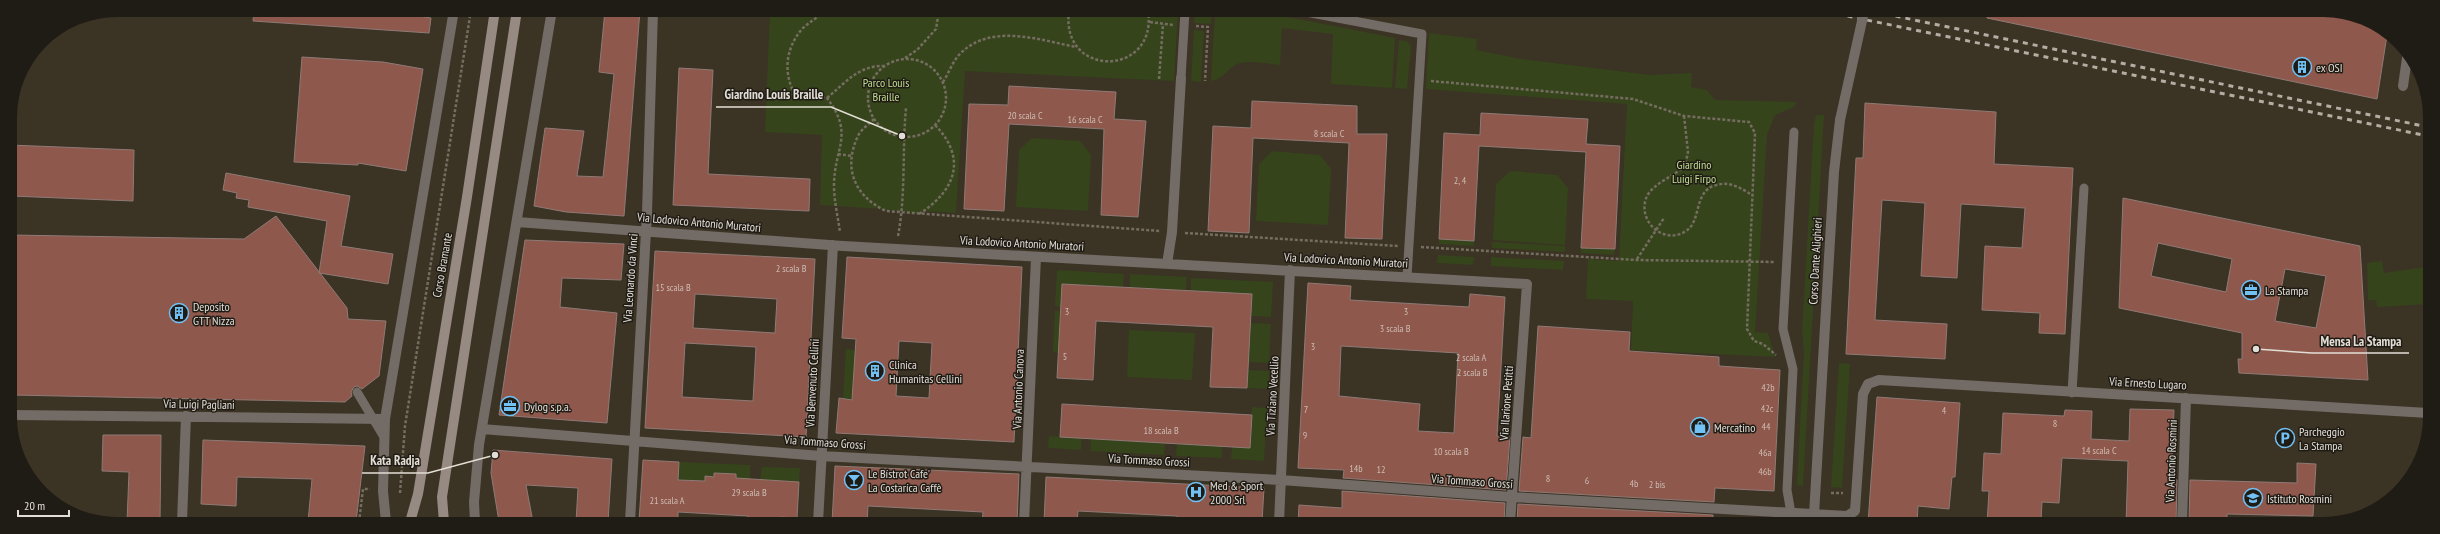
<svg xmlns="http://www.w3.org/2000/svg" width="2440" height="534" viewBox="0 0 2440 534" font-family="'PT Sans Narrow',sans-serif">
<style>
.green{fill:#36441c}
.building{fill:#8e584c;stroke:#8f7a76;fill-rule:evenodd}
.lines{fill:none;stroke-linecap:round;stroke-linejoin:round}
.path{stroke:#746d60;stroke-width:2.5;stroke-dasharray:3 2;stroke-linecap:butt}
.service{stroke:#736b66;stroke-width:9}
.minor{stroke:#736b66;stroke-width:10}
.tertiary{stroke:#736b66;stroke-width:10}
.secondary{stroke:#968a82;stroke-width:10}
.rail{stroke:#b3ada3;stroke-width:3;stroke-dasharray:5 5;stroke-linecap:butt}
.tertiary-bridge{stroke:#736b66;stroke-width:10}
.labels{text-anchor:middle;dominant-baseline:central;stroke-width:3;stroke-linejoin:round;paint-order:stroke}
.number-label{font-size:10px;fill:#cebcb3}
.poi-label{font-size:12px;fill:#e3ded5;stroke:#1f1b15;text-anchor:start}
.park-label{font-size:12px;fill:#c2df92;stroke:#1f1b15}
.street-label{font-size:12px;fill:#e3ded5;stroke:#1f1b15}
.leader{fill:none;stroke:#e3ded5;stroke-width:1.5}
.callout-dot{fill:#e3ded5;stroke:#1f1b15;stroke-width:1.5}
.callout-label{font-size:13px;text-anchor:middle;font-weight:bold;fill:#e3ded5;stroke:#1f1b15;stroke-width:3;stroke-linejoin:round;paint-order:stroke}
</style>
<rect width="100%" height="100%" fill="#3b3324"/>
<path class="green" d="M770 11H1178L1174 81 965 71 956 213 924 211 919 214 882 209 820 205 822 135 765 132Z
M1195 11H1212L1211 24 1194 23Z
M1215 11H1257L1395 38 1392 88 1331 84 1333 34 1282 28 1280 65C1267 64 1247 59 1235 65 1226 71 1223 79 1211 81Z
M1194 30 1204 31 1201 82 1191 81Z
M1429 33 1477 39 1476 50 1521 59 1650 75 1692 73 1691 87 1707 90 1715 100 1797 102 1794 107 1775 115 1767 135 1755 332 1768 333 1775 357 1631 350 1633 301 1586 299 1588 259 1619 261 1627 104 1426 89Z
M1399 40 1407 41 1411 46 1407 89 1395 88Z
M1816 115H1824L1803 486 1797 485 1804 352 1802 332 1814 125Z
M1032 138 1080 141 1091 155 1088 211 1016 207 1019 150Z
M1272 151 1320 155 1331 169 1328 225 1256 221 1259 164Z
M1510 171 1557 175 1568 188 1565 245 1493 240 1496 184Z
M1439 239 1474 241V246L1439 244Z
M1492 242 1565 246V252L1492 248Z
M1581 248 1615 249 1614 255 1581 253Z
M1438 255 1474 257 1473 265 1437 263Z
M1491 257 1564 261 1563 270 1491 266Z
M2382 261 2384 273 2426 267 2428 304 2377 307 2376 300H2368L2367 263Z
M1057 270 1124 274 1123 287 1062 284 1061 307 1055 306Z
M1130 274 1187 277 1186 290 1130 287Z
M1191 278 1273 282 1271 317 1251 316 1252 294 1191 291Z
M1055 311H1060L1058 353 1053 352Z
M1251 323 1271 324 1269 363 1249 362Z
M1129 330 1195 333 1192 380 1127 377Z
M846 349 855 350 852 399H843Z
M1839 363 1850 364 1842 488 1831 487Z
M1248 370 1269 371 1268 389 1247 388Z
M1252 407 1267 408 1264 461 1231 459 1232 447H1250Z
M1049 436 1082 438 1081 450 1048 448Z
M1091 439 1165 443 1164 455 1090 451Z
M1177 444 1222 446V458L1176 456Z
M679 462 750 465V479L736 478V474L715 473 714 477 706 476 705 481 678 480Z
M762 467 800 468 799 482 760 480Z"/>
<path class="building" d="M254 10H383L431 18 429 33 253 21Z
M605 10H640L624 216 566 212 534 206 545 128 584 131 577 176 603 177 614 74 599 72Z
M1988 12H2344L2387 35 2377 99 1987 18Z
M302 57 383 62 423 69 406 171 358 163V165L294 162Z
M679 68 713 70 708 174 810 179 809 211 673 205Z
M1009 86 1116 92 1114 119 1146 121 1138 217 1101 215 1104 129 1009 124 1004 211 964 209 969 104 1008 105Z
M1252 101 1357 106V134H1387L1382 239 1345 238 1349 143 1253 138 1249 233 1208 231 1213 126 1251 128Z
M1865 103 1996 112 1994 164 2073 168 2065 334 2039 333 2040 313 1982 310 1985 246 2022 248 2025 208 1961 204 1957 278 1921 276 1925 203 1882 200 1875 320 1947 324 1945 359 1846 354 1856 158H1863Z
M1481 113 1588 119 1586 144 1620 146 1615 249 1581 248 1586 152 1479 146 1474 241 1439 239 1444 133 1480 135Z
M10 145 134 150 133 201 11 196Z
M226 173 350 196 341 246 393 254 388 284 319 273 327 221 248 207 249 200 236 198 237 193 223 190Z
M2123 198 2360 246 2368 380 2239 373 2238 359H2242V333L2119 308ZM2158 243 2232 259 2226 292 2151 276ZM2285 269 2326 276 2316 328 2275 321Z
M276 216 347 308 348 319 386 321 379 376 362 389 357 386 354 387 351 392 352 396 345 402 12 395 11 235 244 239Z
M525 240 624 244 621 280 562 278 560 307 617 313 607 423 499 415Z
M655 251 815 259 806 437 645 428ZM695 294 777 299 775 333 693 328ZM685 343 756 347 753 401 682 397Z
M847 257 1022 267 1014 442 836 433 839 398 852 400 856 339 842 338ZM899 341 932 343 929 398 896 396Z
M1308 283 1351 286 1350 300 1469 307 1470 294 1505 297 1497 436 1510 437 1506 490 1343 478 1344 470 1298 468ZM1341 346 1458 353 1454 433 1418 431 1420 404 1339 396Z
M1062 284 1252 294 1247 388 1210 387 1213 327 1096 321 1093 380 1057 378Z
M1538 326 1630 332 1629 351 1719 357V366L1780 370 1774 491 1715 488 1714 502 1519 491 1523 437 1531 438Z
M1877 397 1960 403 1955 477H1952L1949 509 1918 506 1917 523H1868Z
M1062 404 1252 415 1250 448 1060 437Z
M2130 409 2174 410 2171 479 2177 480 2176 524H2126L2128 461 2062 458 2059 503 2042 502 2041 521 2012 520V524H1987L1989 491H1982L1984 453 2001 454 2003 413 2064 416 2065 410 2092 411 2091 439 2129 441Z
M103 435H161L160 522H127L129 472 102 471Z
M203 440 365 446 356 522H308L312 479 237 477 236 506 201 504Z
M493 450 612 459 608 522H576L578 488 526 485 533 522H499L491 473Z
M643 460 679 462 678 480 705 481V476L714 477V473L736 474V478L799 482 797 518 780 517V523H747L748 516 678 512V522H639Z
M2297 463 2316 464 2313 516 2227 514V524H2189L2190 480 2297 483Z
M835 466 1019 474 1017 523H982L983 512 868 506 867 523H832Z
M1046 477 1264 488 1262 523H1177V516L1078 511 1077 523H1044Z
M1342 491 1505 503 1504 523H1298L1299 505 1342 508Z
M1518 504 1713 515V523H1517Z"/>
<g class="lines">
<path class="path" d="M824 11C818 18 809 22 802 29 786 48 783 71 794 93L806 97 827 98C855 135 834 147 834 186 834 201 838 217 840 232
M1069 11C1060 79 1158 77 1148 11
M1150 22 1173 25
M1196 26 1208 27 1205 81
M905 58 917 50 936 29 939 11
M868 98a39 39 0 1 1 78 0a39 39 0 1 1-78 0Z
M1159 79 1163 24
M1431 81 1633 99 1684 116 1749 122 1755 133 1747 329 1754 341 1763 344 1776 355
M943 82C949 73 953 60 961 53 991 23 1040 40 1076 47
M827 98C846 82 859 65 885 66
M1684 116 1688 152 1685 166C1674 176 1654 183 1647 196 1636 220 1663 246 1686 231 1702 221 1693 191 1716 185 1729 181 1741 188 1752 195
M874 119C869 124 862 129 859 134 842 167 854 196 886 211L1160 231
M838 154 852 156
M919 214C955 191 968 159 935 125
M1185 233 1398 246
M898 236C906 194 902 151 906 108
M1421 247 1636 260 1775 262
M1637 259 1664 218
M400 493 405 426 471 10
M1831 493H1843
M359 522 363 489H370"/>
<path class="service" d="M1301 11 1422 34 1407 277
M1181 78 1185 11
M357 392 384 437
M2072 393 2084 188
M1791 513 1787 490 1793 369 1783 329 1794 132"/>
<path class="minor" d="M2403 86 2407 58
M517 222 843 246 1527 284 1510 523
M1167 264 1172 232 1181 78
M12 415 385 419
M482 429 821 456 1281 480 1512 497 1847 516 1855 511 1863 394 1868 384 1879 380 2428 413
M1791 513 1794 523
M182 522 186 416
M386 522 383 491 385 419 454 10
M475 522 474 502 479 445 552 10
M630 522 647 213 653 10
M818 523 833 245
M1024 523 1036 257
M1279 523 1290 270
M2182 524 2186 398"/>
<path class="tertiary" d="M1818 523 1814 515 1834 172 1840 120"/>
<path class="secondary" d="M410 522 418 494 467 197 495 10
M444 522 442 497 517 10"/>
<path class="rail" d="M1828 12 2428 136
M1876 12 2428 127"/>
<path class="tertiary-bridge" d="M1840 120 1864 12"/>
</g>
<defs>
<symbol id="building-ring" viewBox="-11 -11 22 22"><circle r="9.5" fill="#1f1b15" stroke="#71c1f4" stroke-width="1.5"/><path d="M-4-6H4V6H1V3H-1V6H-4ZM-2.5-4.3h1.7v1.8h-1.7ZM.8-4.3h1.7v1.8H.8ZM-2.5-1h1.7V.8h-1.7ZM.8-1h1.7V.8H.8Z" fill="#71c1f4"/></symbol>
<symbol id="office-ring" viewBox="-11 -11 22 22"><circle r="9.5" fill="#1f1b15" stroke="#71c1f4" stroke-width="1.5"/><path d="M-6-3h4V-5.5h4V-3h4V5H-6ZM-1-4.5V-3h2v-1.5ZM-6 0V1H6V0Z" fill="#71c1f4"/></symbol>
<symbol id="shop-ring" viewBox="-11 -11 22 22"><circle r="9.5" fill="#1f1b15" stroke="#71c1f4" stroke-width="1.5"/><path d="M-5-2.5h2.3a2.7 3.5 0 0 1 5.4 0H5L5.5 6h-11ZM-1.5-2.5h3a1.5 2.3 0 0 0-3 0Z" fill="#71c1f4"/></symbol>
<symbol id="parking-ring" viewBox="-11 -11 22 22"><circle r="9.5" fill="#1f1b15" stroke="#71c1f4" stroke-width="1.5"/><path d="M-3.5-5.5H1a3.5 3.5 0 0 1 0 7H-1V5.5H-3.5ZM-1-3.4V-.6H.8a1.4 1.4 0 0 0 0-2.8Z" fill="#71c1f4"/></symbol>
<symbol id="bar-ring" viewBox="-11 -11 22 22"><circle r="9.5" fill="#1f1b15" stroke="#71c1f4" stroke-width="1.5"/><path d="M-6-5H6L.8 .8V4.5H3.5V6h-7V4.5H-.8V.8Z" fill="#71c1f4"/></symbol>
<symbol id="hospital-ring" viewBox="-11 -11 22 22"><circle r="9.5" fill="#1f1b15" stroke="#71c1f4" stroke-width="1.5"/><path d="M-5-5h3v3.5h4V-5h3V5h-3V1.5h-4V5h-3Z" fill="#71c1f4"/></symbol>
<symbol id="university-ring" viewBox="-11 -11 22 22"><circle r="9.5" fill="#1f1b15" stroke="#71c1f4" stroke-width="1.5"/><path d="M0-5L7-2L0 1L-7-2ZM-4 1L0 2.5L4 1V4Q0 6-4 4Z" fill="#71c1f4"/></symbol>
</defs>
<g fill-rule="evenodd">
<use href="#building-ring" x="2291" y="56" width="22" height="22"/>
<use href="#office-ring" x="2240" y="279" width="22" height="22"/>
<use href="#building-ring" x="168" y="302" width="22" height="22"/>
<use href="#building-ring" x="864" y="360" width="22" height="22"/>
<use href="#office-ring" x="499" y="395" width="22" height="22"/>
<use href="#shop-ring" x="1689" y="416" width="22" height="22"/>
<use href="#parking-ring" x="2274" y="427" width="22" height="22"/>
<use href="#bar-ring" x="843" y="469" width="22" height="22"/>
<use href="#hospital-ring" x="1185" y="481" width="22" height="22"/>
<use href="#university-ring" x="2242" y="487" width="22" height="22"/>
</g>
<g class="labels">
<g class="number-label">
<text x="1025" y="115">20 scala C</text>
<text x="1085" y="119">16 scala C</text>
<text x="1329" y="133">8 scala C</text>
<text x="1460" y="180">2, 4</text>
<text x="791" y="268">2 scala B</text>
<text x="673" y="287">15 scala B</text>
<text x="1067" y="311">3</text>
<text x="1406" y="311">3</text>
<text x="1395" y="328">3 scala B</text>
<text x="1313" y="346">3</text>
<text x="1065" y="356">5</text>
<text x="1471" y="357">2 scala A</text>
<text x="1472" y="372">2 scala B</text>
<text x="1768" y="387">42b</text>
<text x="1767" y="408">42c</text>
<text x="1306" y="409">7</text>
<text x="1944" y="410">4</text>
<text x="2055" y="423">8</text>
<text x="1766" y="426">44</text>
<text x="1161" y="430">18 scala B</text>
<text x="1305" y="435">9</text>
<text x="2099" y="450">14 scala C</text>
<text x="1451" y="451">10 scala B</text>
<text x="1765" y="452">46a</text>
<text x="1356" y="468">14b</text>
<text x="1381" y="469">12</text>
<text x="1765" y="471">46b</text>
<text x="1548" y="478">8</text>
<text x="1587" y="480">6</text>
<text x="1634" y="483">4b</text>
<text x="1657" y="484">2 bis</text>
<text x="749" y="492">29 scala B</text>
<text x="667" y="500">21 scala A</text>
</g>
<g class="poi-label">
<text x="2316" y="67">ex OSI</text>
<text x="2265" y="290">La Stampa</text>
<text x="193" y="306">Deposito<tspan x="193" dy="14">GTT Nizza</tspan></text>
<text x="889" y="364">Clinica<tspan x="889" dy="14">Humanitas Cellini</tspan></text>
<text x="524" y="406">Dylog s.p.a.</text>
<text x="1714" y="427">Mercatino</text>
<text x="2299" y="431">Parcheggio<tspan x="2299" dy="14">La Stampa</tspan></text>
<text x="868" y="473">Le Bístrot Cafe'<tspan x="868" dy="14">La Costaríca Caffè</tspan></text>
<text x="1210" y="485">Med &amp; Sport<tspan x="1210" dy="14">2000 Srl</tspan></text>
<text x="2267" y="498">Istituto Rosmini</text>
</g>
<g class="park-label">
<text x="886" y="82">Parco Louis<tspan x="886" dy="14">Braille</tspan></text>
<text x="1694" y="164">Giardino<tspan x="1694" dy="14">Luigi Firpo</tspan></text>
</g>
<g class="street-label">
<text transform="translate(699 222) rotate(5)">Via Lodovico Antonio Muratori</text>
<text transform="translate(1022 243) rotate(3)">Via Lodovico Antonio Muratori</text>
<text transform="translate(1346 260) rotate(3)">Via Lodovico Antonio Muratori</text>
<text transform="translate(1815 261) rotate(-87)">Corso Dante Alighieri</text>
<text transform="translate(442 265) rotate(-80)">Corso Bramante</text>
<text transform="translate(630 278) rotate(-86)">Via Leonardo da Vinci</text>
<text transform="translate(812 383) rotate(-87)">Via Benvenuto Cellini</text>
<text transform="translate(2148 383) rotate(3)">Via Ernesto Lugaro</text>
<text transform="translate(1018 389) rotate(-88)">Via Antonio Canova</text>
<text transform="translate(1272 396) rotate(-87)">Via Tiziano Vecellio</text>
<text transform="translate(1506 403) rotate(-86)">Via Ilarione Petitti</text>
<text transform="translate(199 404) rotate(1)">Via Luigi Pagliani</text>
<text transform="translate(825 442) rotate(4)">Via Tommaso Grossi</text>
<text transform="translate(1149 460) rotate(3)">Via Tommaso Grossi</text>
<text transform="translate(2171 461) rotate(-88)">Via Antonio Rosmini</text>
<text transform="translate(1472 481) rotate(4)">Via Tommaso Grossi</text>
</g>
</g>
<path d="M0 0H2440V534H0ZM117 17H2323A100 100 0 0 1 2423 117V417A100 100 0 0 1 2323 517H117A100 100 0 0 1 17 417V117A100 100 0 0 1 117 17Z" fill="#1f1b15" fill-rule="evenodd"/>
<path class="leader" d="M902 136L831 107H716M2256 349L2312 353H2409M495 455L428 473H362"/>
<g class="callout-dot">
<circle cx="902" cy="136" r="4"/>
<circle cx="2256" cy="349" r="4"/>
<circle cx="495" cy="455" r="4"/>
</g>
<g class="callout-label">
<text x="774" y="99">Giardino Louis Braille</text>
<text x="2361" y="346">Mensa La Stampa</text>
<text x="395" y="465">Kata Radja</text>
</g>
<path d="M18 510v6h51v-6" fill="none" stroke="#e3ded5" stroke-width="2"/>
<text x="24" y="510" font-size="12" fill="#e3ded5" stroke="#1f1b15" stroke-width="3" paint-order="stroke">20 m</text>
</svg>
